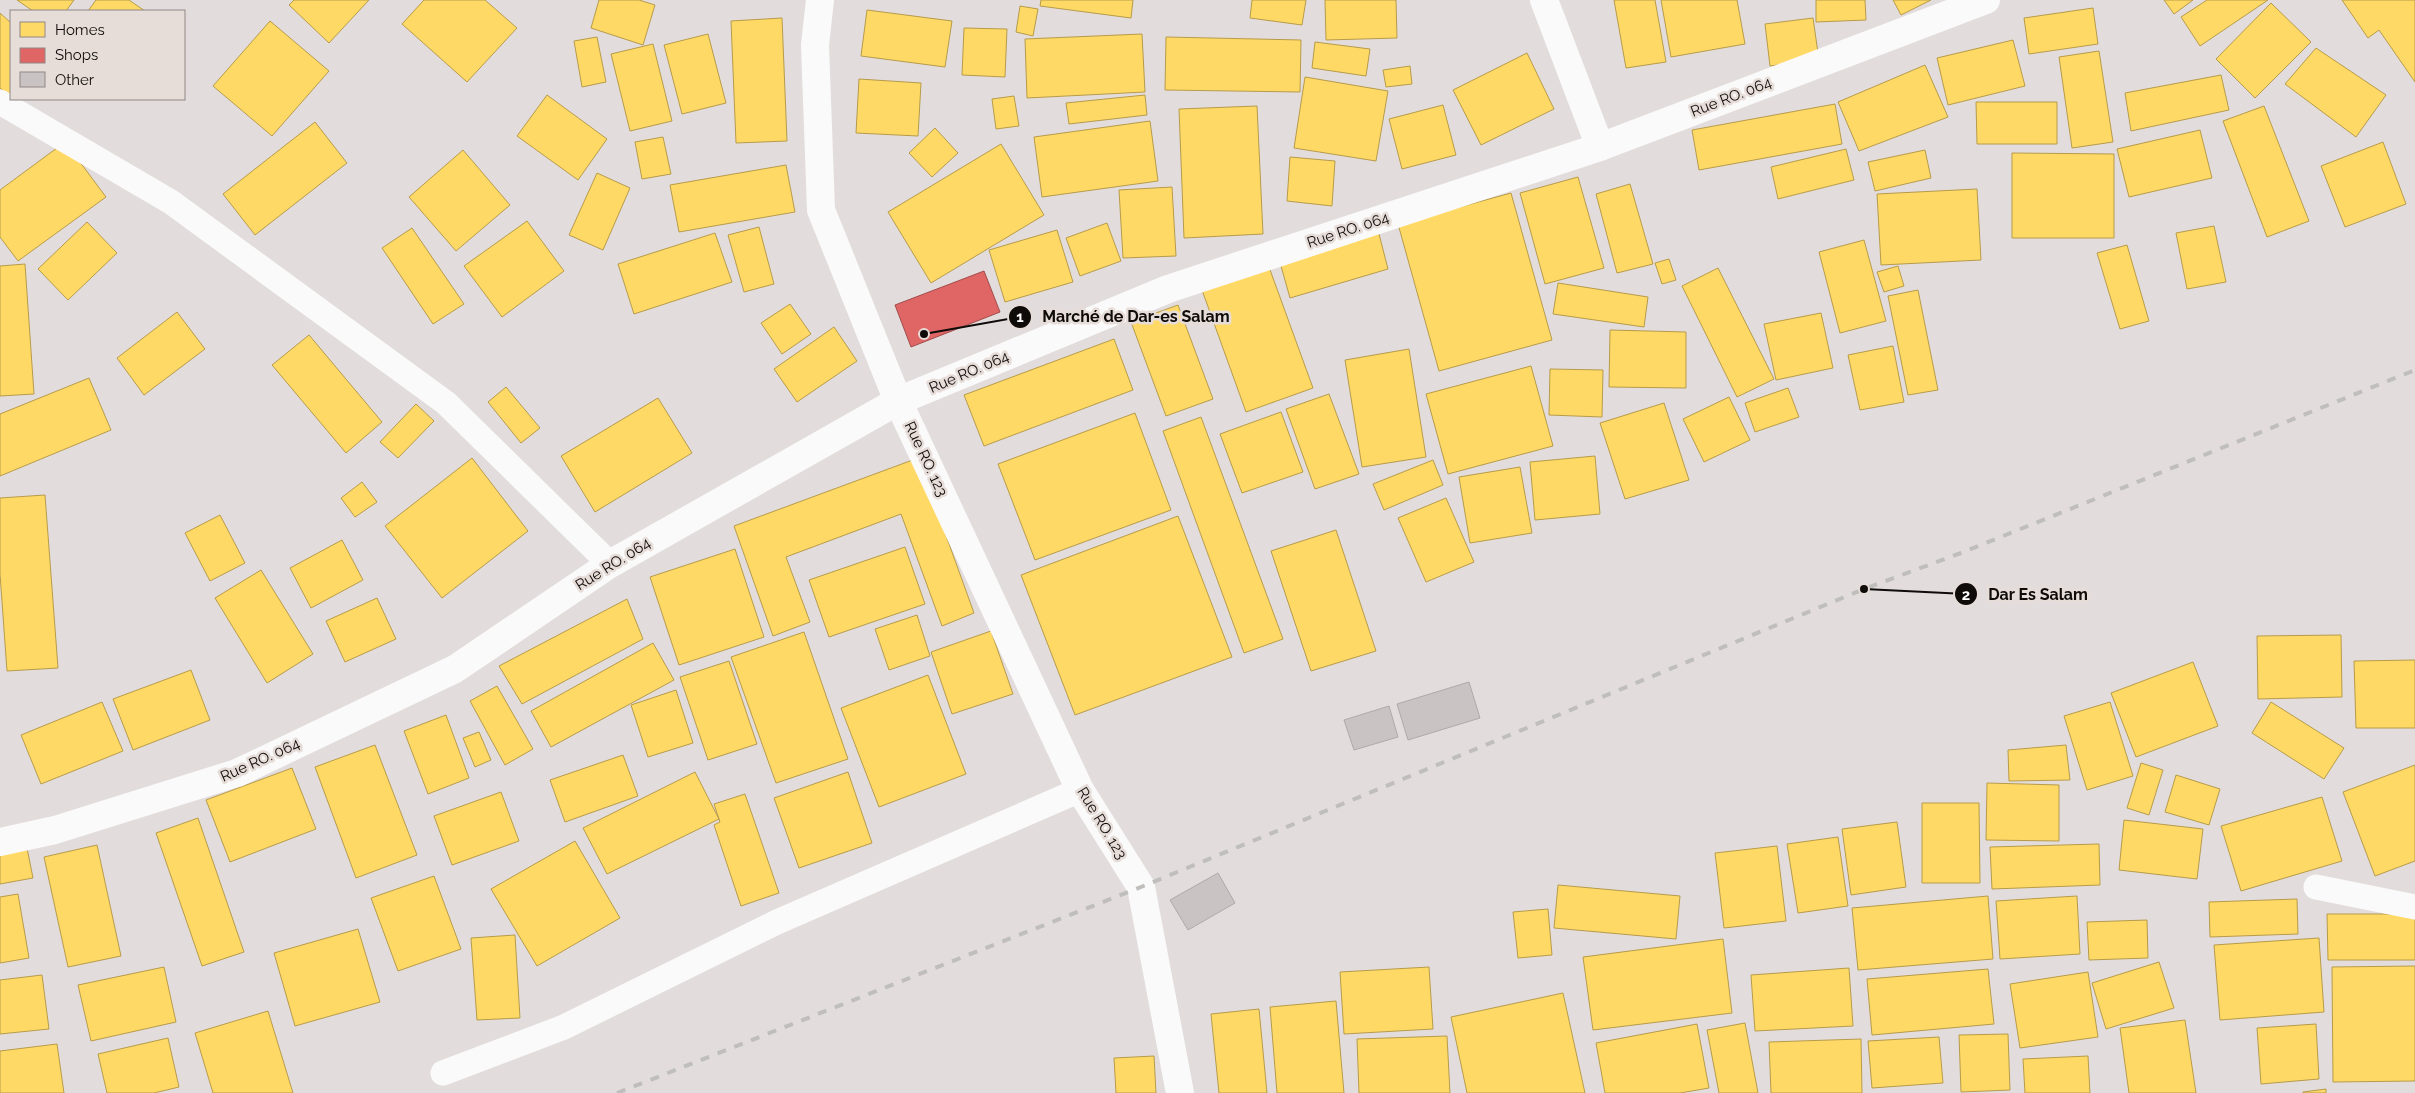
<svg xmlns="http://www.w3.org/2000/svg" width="2415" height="1093" viewBox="0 0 2415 1093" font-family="Raleway,sans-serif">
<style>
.homes{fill:#ffd966;stroke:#b79b4a}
.shops{fill:#e06666;stroke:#a14b4a}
.building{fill:#c9c4c3;stroke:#aeaaa9}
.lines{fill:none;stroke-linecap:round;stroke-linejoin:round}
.lane{stroke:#fbfafa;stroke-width:25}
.street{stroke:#fbfafa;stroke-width:28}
.secondary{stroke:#fbfafa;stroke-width:28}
.rail{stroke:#bfbebd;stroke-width:4;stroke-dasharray:9 9;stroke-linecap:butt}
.labels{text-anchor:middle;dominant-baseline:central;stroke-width:5;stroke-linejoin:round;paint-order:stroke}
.street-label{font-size:15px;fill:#0e0b09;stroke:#e6dcd8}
.leader{fill:none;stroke:#0e0b09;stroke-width:2}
.callout-dot{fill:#0e0b09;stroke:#e6dcd8;stroke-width:2}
.mark-label{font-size:15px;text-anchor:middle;font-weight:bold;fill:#fff}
.callout-label{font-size:16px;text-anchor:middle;font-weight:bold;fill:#0e0b09;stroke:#e6dcd8;stroke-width:5;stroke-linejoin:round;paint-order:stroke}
</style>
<rect width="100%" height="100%" fill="#e2dddc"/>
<path class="homes" d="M17 0H74L66 11H33Z
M96 0H129L145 11H88Z
M294 0H369L329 43 289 5Z
M424 0H485L517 28 467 82 402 24Z
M599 0H639L655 5 643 45 591 28Z
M1041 0H1133L1131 18 1040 6Z
M1252 0H1306L1302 25 1250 18Z
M1325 0H1396L1397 38 1326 40Z
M1614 0H1655L1666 62 1626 68Z
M1661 0H1737L1745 44 1671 57Z
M1816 0H1865L1866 20 1816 22Z
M1893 0H1931L1901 15Z
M2164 0H2193L2174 14Z
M2207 0H2268L2200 46 2181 17Z
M2342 0H2415V82L2379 30 2368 38Z
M2271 3 2311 42 2255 98 2216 59Z
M1020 6 1038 9 1033 36 1016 32Z
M2093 8 2098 44 2029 54 2024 18Z
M867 10 952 21 945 67 861 56Z
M0 13 11 23V98L0 88Z
M782 18 787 141 736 143 731 21Z
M1813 18 1819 60 1770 66 1765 24Z
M270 21 329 71 272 136 213 86Z
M964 28 1007 29 1005 77 962 75Z
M708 34 726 103 682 114 664 45Z
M1142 34 1145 92 1027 98 1025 39Z
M597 37 606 82 582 87 574 41Z
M1166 37 1301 40 1300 92 1165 90Z
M2013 40 2025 86 1948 105 1937 58Z
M1315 42 1370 49 1366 76 1312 68Z
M653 44 672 121 630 131 611 54Z
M2316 48 2386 95 2356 137 2285 84Z
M2099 51 2113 142 2072 148 2059 57Z
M1527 53 1554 109 1481 145 1453 90Z
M1925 65 1948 117 1859 151 1838 102Z
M1410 66 1412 84 1386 87 1383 70Z
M2221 75 2229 110 2131 131 2125 93Z
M1305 77 1388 91 1376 161 1294 148Z
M859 79 921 83 918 136 856 133Z
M547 95 607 139 578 180 517 136Z
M1145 95 1147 115 1069 124 1066 103Z
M1014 96 1019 126 996 129 992 99Z
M1976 102H2057V144H1977Z
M1835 104 1842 144 1699 170 1692 130Z
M1443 105 1456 155 1402 169 1389 119Z
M1257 106 1263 234 1184 238 1179 109Z
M2264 106 2309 221 2267 237 2223 121Z
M1150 121 1158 181 1042 197 1034 137Z
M315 122 347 163 255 235 223 194Z
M935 128 958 153 932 177 909 153Z
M2200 130 2212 178 2129 197 2117 149Z
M663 137 671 174 642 179 635 142Z
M65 142 106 197 18 261 0 237V190Z
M2383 142 2406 204 2345 227 2321 166Z
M1001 144 1044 215 931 283 888 212Z
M1846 149 1854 180 1778 199 1771 167Z
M463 150 510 205 456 251 409 197Z
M1925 150 1931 178 1875 191 1868 162Z
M2012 153 2114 154V238H2012Z
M1290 157 1335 161 1332 206 1287 201Z
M786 165 795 212 679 232 670 185Z
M597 173 630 188 603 250 569 235Z
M1578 177 1604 268 1545 284 1520 193Z
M1630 184 1653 264 1617 273 1596 194Z
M1172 187 1176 256 1123 258 1119 190Z
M1977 189 1981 260 1881 265 1877 194Z
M1511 193 1552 340 1439 371 1398 224Z
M527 221 564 271 502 317 464 266Z
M87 222 117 253 68 300 38 269Z
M1107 223 1121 261 1080 276 1066 238Z
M2214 226 2226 282 2187 289 2176 233Z
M759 227 774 284 744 292 728 235Z
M412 228 464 304 433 324 382 248Z
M1057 230 1073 282 1005 302 989 250Z
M1378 230 1388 269 1290 298 1279 259Z
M715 233 732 282 634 314 618 264Z
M1864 240 1886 321 1840 333 1819 252Z
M2127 245 2149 321 2120 329 2097 253Z
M1669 259 1676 280 1662 284 1655 263Z
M25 264 34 394 0 396V266Z
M1898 266 1904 286 1884 292 1877 272Z
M1269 267 1313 388 1246 412 1202 290Z
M1718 268 1774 379 1737 397 1682 286Z
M1558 283 1648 297 1644 327 1553 314Z
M1918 290 1938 390 1908 395 1888 296Z
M790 304 811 334 782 354 761 323Z
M1178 305 1213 399 1166 416 1131 322Z
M177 312 205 349 144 395 117 358Z
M1821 313 1833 368 1776 380 1764 324Z
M834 327 857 361 797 402 774 369Z
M1610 330 1686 332V388L1609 387Z
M309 335 382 422 346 453 272 365Z
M1114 339 1133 390 984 446 964 395Z
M1893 346 1904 402 1860 410 1848 355Z
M1409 349 1426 457 1362 467 1345 360Z
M1531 366 1553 446 1448 474 1426 394Z
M1550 369 1603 370 1602 417 1549 415Z
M89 378 111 430 0 476V414Z
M506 387 540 428 521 443 488 402Z
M1788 388 1799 417 1755 432 1745 403Z
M1329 394 1359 474 1315 489 1286 409Z
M1729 397 1750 440 1704 462 1683 419Z
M658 398 692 453 595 512 561 456Z
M1664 403 1689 480 1625 499 1600 423Z
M416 404 434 421 398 458 380 442Z
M1281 412 1303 472 1242 493 1220 434Z
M1135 413 1171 510 1035 560 998 464Z
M1201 417 1283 639 1244 653 1163 431Z
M1595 456 1600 514 1535 520 1530 462Z
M472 458 528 531 442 598 385 526Z
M918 458 974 613 942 626 901 514 786 557 810 622 773 636 734 526Z
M1433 460 1443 485 1384 510 1373 484Z
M1520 467 1532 533 1470 543 1459 477Z
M362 482 377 502 355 517 341 498Z
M45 495 58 668 7 671 0 574V498Z
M1446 498 1474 562 1426 582 1398 518Z
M220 515 245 563 210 581 185 533Z
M1178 516 1232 657 1075 715 1021 575Z
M1336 530 1376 651 1311 671 1271 551Z
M342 540 363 580 311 608 290 568Z
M905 547 925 604 829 637 809 580Z
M735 549 764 637 679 665 650 577Z
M261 570 313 654 267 683 215 598Z
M377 598 396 639 345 662 326 621Z
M627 599 643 639 522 704 499 666Z
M917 615 930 656 889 670 875 629Z
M991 631 1013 694 952 714 931 652Z
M804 632 848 759 776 783 731 657Z
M2341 635 2342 697 2258 699 2257 636Z
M653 643 674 680 551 747 531 711Z
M2415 660V728H2356L2354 661Z
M729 661 757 744 708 760 680 677Z
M2193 662 2218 726 2136 757 2111 693Z
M191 670 210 720 133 750 113 699Z
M928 675 966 774 879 807 841 708Z
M497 686 533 749 505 765 470 701Z
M676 690 693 743 648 757 631 705Z
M102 702 123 751 41 784 21 735Z
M2110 702 2133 776 2087 790 2064 716Z
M2271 702 2344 748 2324 779 2252 733Z
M446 715 469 778 428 794 404 731Z
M479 732 491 760 475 767 463 738Z
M375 745 417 855 356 878 315 767Z
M2066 745 2070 780 2009 781 2008 750Z
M623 755 638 796 565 822 550 780Z
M2141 763 2163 770 2149 815 2127 808Z
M2415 765V861L2375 876 2343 792Z
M292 768 316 829 230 862 206 800Z
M695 772 719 819 607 874 583 828Z
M848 772 872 843 799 868 774 798Z
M2176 775 2220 789 2209 825 2165 812Z
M1987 783 2059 785V841L1986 840Z
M501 792 519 841 452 865 434 816Z
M745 794 779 893 741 906 714 825 720 822 714 804Z
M2322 797 2342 861 2241 891 2221 826Z
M1922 803H1979L1980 883H1922Z
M198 818 244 952 202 966 156 833Z
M2124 820 2203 829 2197 879 2119 870Z
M1897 822 1906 887 1851 895 1842 829Z
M1838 837 1848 906 1798 913 1787 844Z
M575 841 620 918 537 966 491 889Z
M2099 844 2100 885 1992 889 1990 847Z
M97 845 121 956 68 967 44 857Z
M1777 846 1786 921 1724 928 1715 853Z
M27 848 33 878 0 884V853Z
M434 876 461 949 398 971 371 898Z
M1558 885 1680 896 1676 939 1554 928Z
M18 894 29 958 0 963V897Z
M1988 896 1993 959 1858 970 1852 908Z
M2077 896 2080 954 2000 959 1996 901Z
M2297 899 2298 934 2210 937 2209 902Z
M1548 909 1552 955 1518 958 1513 912Z
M2327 914H2415V960H2328Z
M2147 920 2148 958 2089 960 2087 922Z
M358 929 380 1002 295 1026 274 953Z
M515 935 520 1018 477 1020 471 938Z
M2319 938 2324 1012 2220 1020 2214 945Z
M1723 939 1732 1013 1593 1030 1583 957Z
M2159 962 2174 1008 2106 1029 2092 983Z
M2415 966V1081L2333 1082 2332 967Z
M164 967 176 1022 91 1041 78 985Z
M1429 967 1433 1029 1344 1034 1340 972Z
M1849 968 1853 1026 1755 1031 1751 975Z
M1988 969 1994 1024 1872 1035 1867 979Z
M2088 972 2098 1037 2020 1048 2010 984Z
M42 975 49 1029 0 1034V980Z
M1563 993 1585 1093H1467L1451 1017Z
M1336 1001 1344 1093H1277L1270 1007Z
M1259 1009 1267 1093H1219L1211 1014Z
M268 1011 293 1093H213L195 1033Z
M2185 1020 2196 1093H2129L2120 1028Z
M1745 1023 1758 1093H1719L1707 1030Z
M1697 1024 1709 1088 1680 1093H1605L1596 1043Z
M2316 1024 2319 1079 2261 1084 2257 1028Z
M2008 1034 2010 1090 1961 1092 1959 1035Z
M1447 1036 1450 1093H1359L1357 1039Z
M1939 1037 1943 1083 1872 1088 1868 1041Z
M168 1038 179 1087 154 1093H107L98 1054Z
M1861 1039 1862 1093H1771L1769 1042Z
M57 1044 64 1093H0V1051Z
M1154 1056 1156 1093H1116L1114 1058Z
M2088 1056 2090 1093H2025L2023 1059Z
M2326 1089V1093H2303V1092Z"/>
<path class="shops" d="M984 271 1000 312 911 347 895 305Z"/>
<path class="building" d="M1469 682 1480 718 1408 740 1397 704Z
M1389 706 1398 737 1354 750 1344 720Z
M1218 873 1235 903 1188 930 1170 900Z"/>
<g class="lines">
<path class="lane" d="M0 102 171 202 446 403 610 564
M2316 887 2415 907
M443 1073 564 1027 777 922 1080 790"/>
<path class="street" d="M1544 0 1600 147
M898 401 1080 790 1141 887 1180 1093"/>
<path class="secondary" d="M820 0 815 45 821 210 898 401
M0 842 55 830 237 773 455 669 610 564 898 401 1168 289 1600 147 1986 0"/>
<path class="rail" d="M617 1093 1141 887 1864 589 1961 553 2415 370"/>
</g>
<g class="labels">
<g class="street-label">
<text transform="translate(1731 97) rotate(-21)">Rue RO. 064</text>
<text transform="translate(1348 230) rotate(-18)">Rue RO. 064</text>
<text transform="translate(969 372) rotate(-23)">Rue RO. 064</text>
<text transform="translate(926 459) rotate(65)">Rue RO. 123</text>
<text transform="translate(613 564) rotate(-32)">Rue RO. 064</text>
<text transform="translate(260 760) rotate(-24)">Rue RO. 064</text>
<text transform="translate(1102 823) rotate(59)">Rue RO. 123</text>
</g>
</g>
<path class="leader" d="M924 334L1020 317M1864 589L1966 594"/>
<g class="callout-dot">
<circle cx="924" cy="334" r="5"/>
<circle cx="1864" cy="589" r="5"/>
<circle cx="1020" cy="317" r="12"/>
<circle cx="1966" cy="594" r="12"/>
</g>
<g class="mark-label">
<text x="1020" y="322">1</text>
<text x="1966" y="600">2</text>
</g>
<g class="callout-label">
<text x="1136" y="322">Marché de Dar-es Salam</text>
<text x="2038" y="600">Dar Es Salam</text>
</g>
<rect x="10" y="10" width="175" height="90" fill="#e6dcd8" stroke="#908885"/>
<rect x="20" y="22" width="25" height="15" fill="#ffd966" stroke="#908885"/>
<text x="55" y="35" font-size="15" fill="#0e0b09">Homes</text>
<rect x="20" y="48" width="25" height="15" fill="#e06666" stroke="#908885"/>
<text x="55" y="60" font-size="15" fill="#0e0b09">Shops</text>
<rect x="20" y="72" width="25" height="15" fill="#c9c4c3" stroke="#908885"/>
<text x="55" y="85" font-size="15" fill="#0e0b09">Other</text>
</svg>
